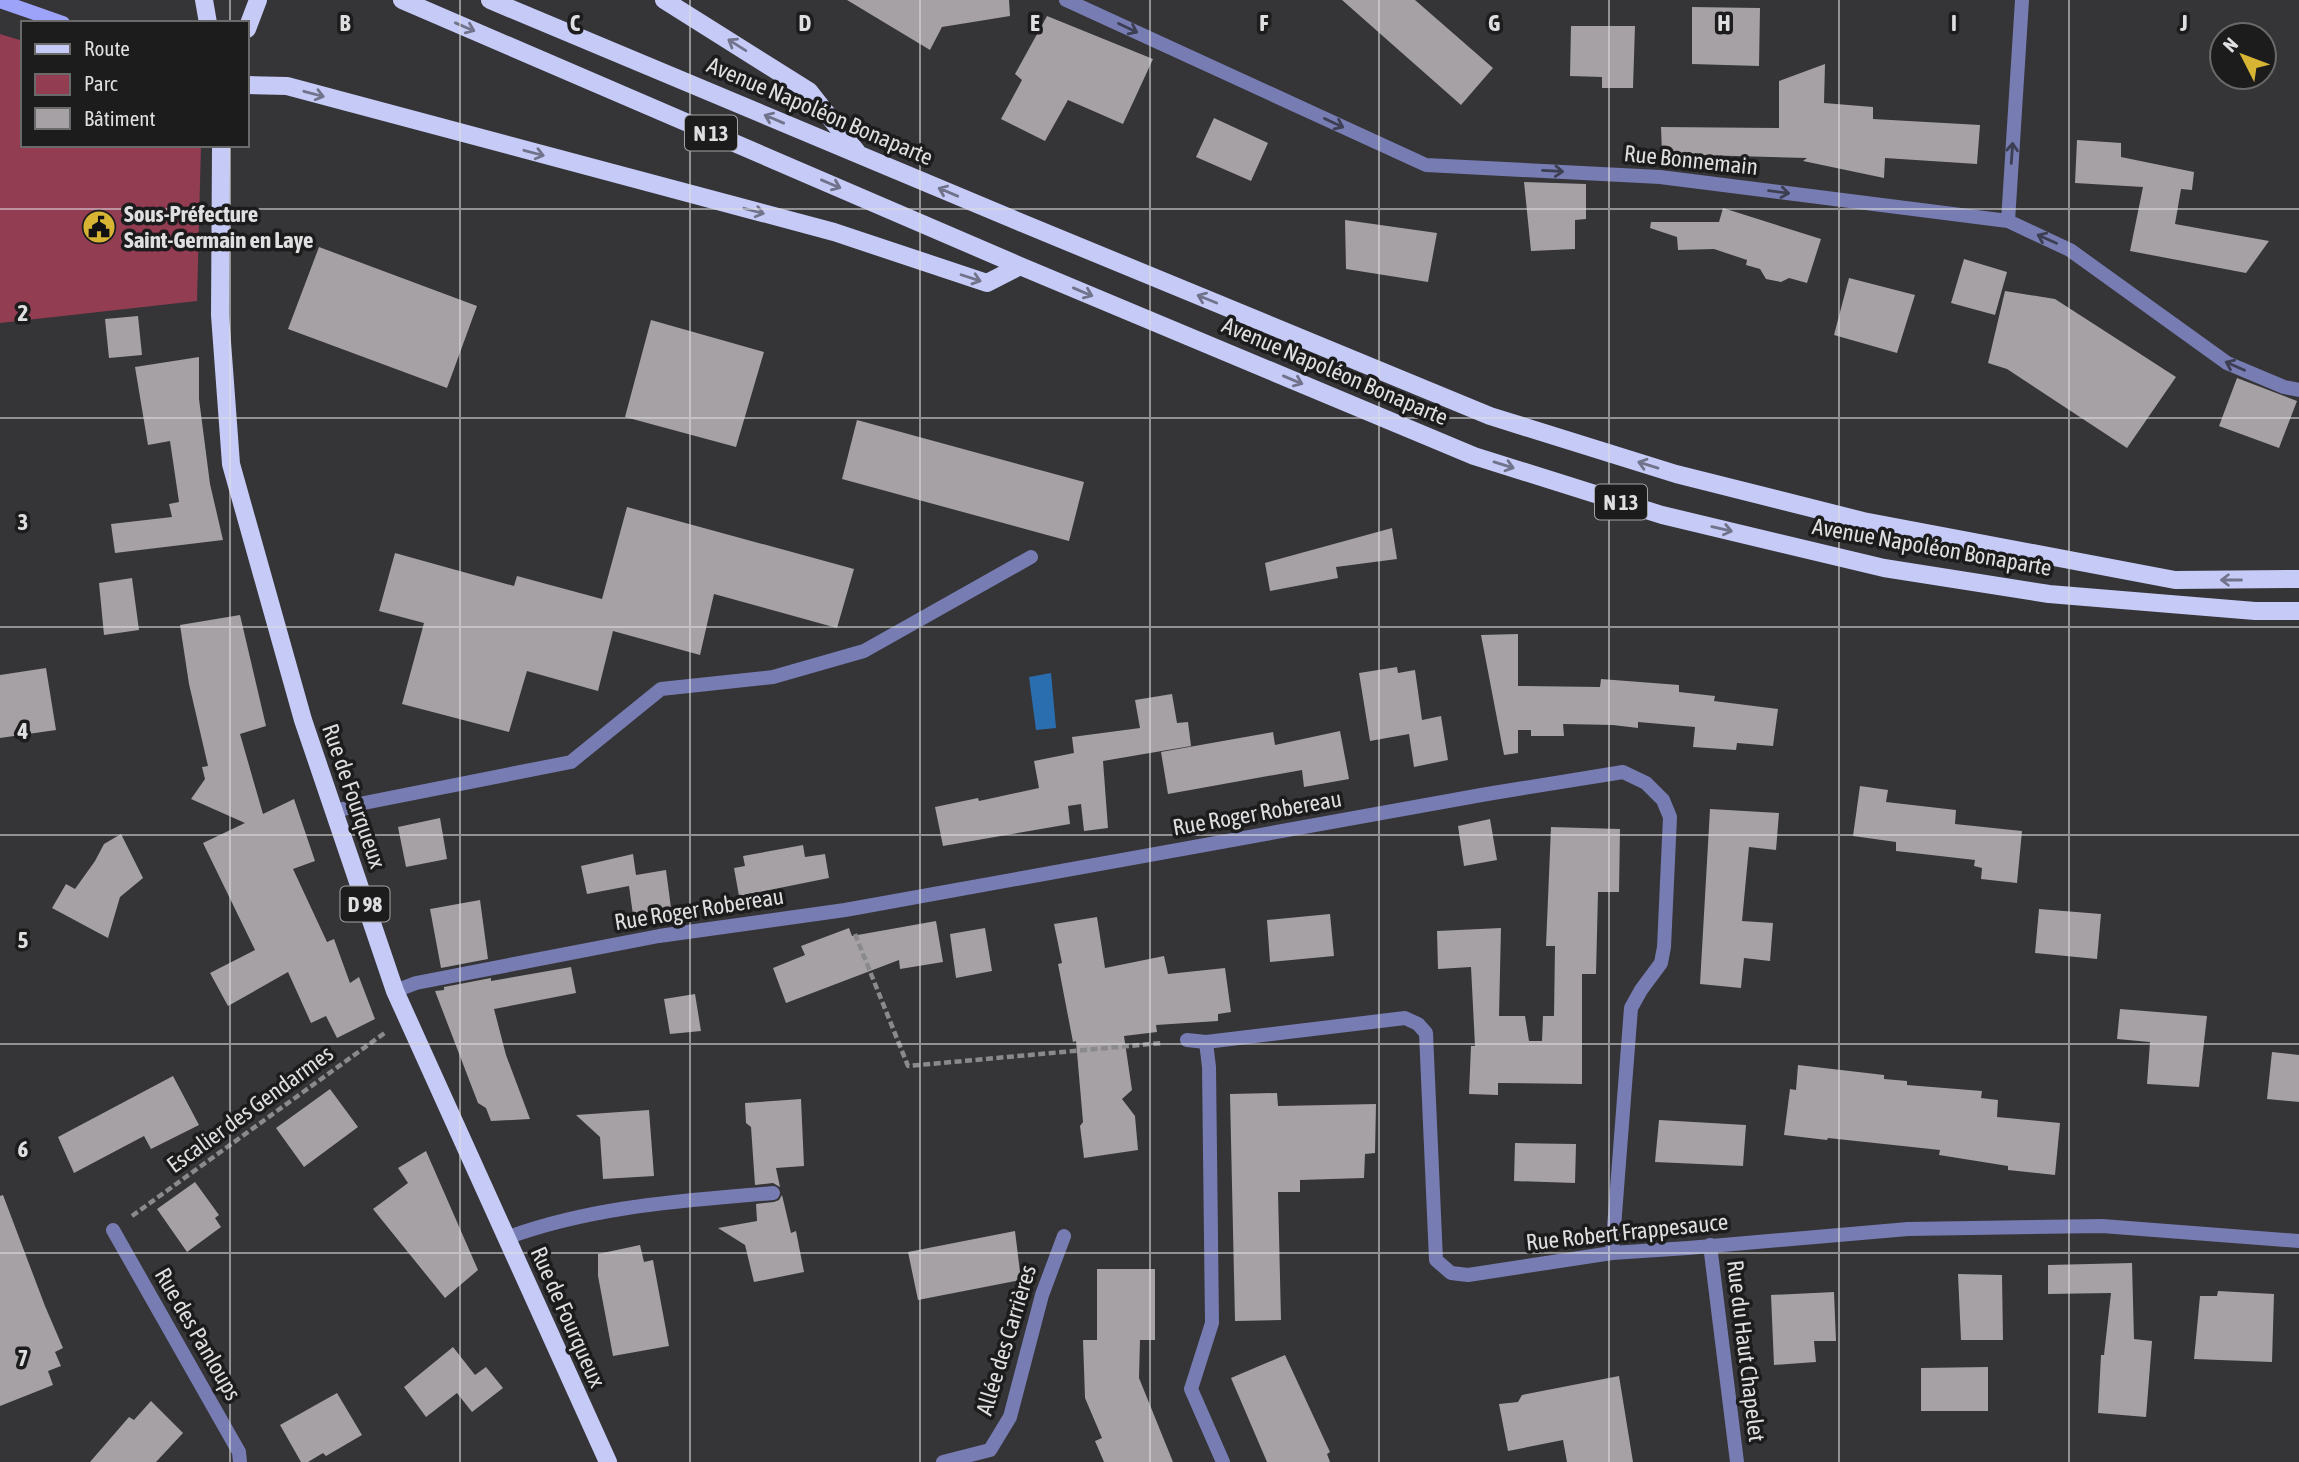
<svg xmlns="http://www.w3.org/2000/svg" width="2299" height="1462" viewBox="0 0 2299 1462" font-family="'Asap Condensed',sans-serif">
<style>
.green{fill:#933d53}
.water{fill:#2b6eaf}
.building{fill:#a5a1a4}
.lines{fill:none;stroke-linecap:round;stroke-linejoin:round}
.path{stroke:#8a898b;stroke-width:4.5;stroke-dasharray:7 3.5;stroke-linecap:butt}
.lane{stroke:#777cb2;stroke-width:14}
.street{stroke:#777cb2;stroke-width:14}
.secondary{stroke:#9da3f9;stroke-width:14}
.primary{stroke:#c5caf7;stroke-width:18}
.oneway{stroke:#70738a}
.oneway2{stroke:#3c3e51}
.grid{fill:none;stroke:#dfdee0;stroke-width:2;stroke-opacity:0.55}
.labels{text-anchor:middle;dominant-baseline:central;stroke-width:7;stroke-linejoin:round;paint-order:stroke}
.shield{fill:#1c1c1d;stroke:#a4a4a6;stroke-width:2}
.shield-label{font-size:21px;font-weight:bold;fill:#dfdee0}
.street-label{font-size:23px;fill:#dfdee0;stroke:#1c1c1d}
.poi-label{font-size:23px;font-weight:bold;fill:#dfdee0;stroke:#1c1c1d;text-anchor:start}
.grid-label{font-size:23px;text-anchor:middle;font-weight:bold;fill:#dfdee0;stroke:#1c1c1d;stroke-width:7;stroke-linejoin:round;paint-order:stroke}
</style>
<rect width="100%" height="100%" fill="#353437"/>
<path class="green" d="M0 34 23 41V145H201L197 301 0 323Z"/>
<path class="water" d="M1051 673 1056 728 1036 730 1029 677Z"/>
<path class="building" d="M847 0H1009L1010 16 942 27 930 50Z
M1342 0H1415L1493 68 1461 105Z
M1692 7 1760 8 1759 66 1692 64Z
M1047 16 1153 59 1123 124 1068 100 1045 141 1001 119 1022 80 1015 74Z
M1571 26H1635L1633 88H1602V77L1570 76Z
M1825 64 1824 103 1873 107V119L1980 125 1977 164 1885 158 1884 178 1803 161 1807 158 1662 154 1661 127 1779 128V81Z
M1214 118 1268 143 1251 181 1196 157Z
M2077 140 2121 143V157L2194 172 2192 190 2181 189 2175 224 2269 241 2246 273 2130 251 2143 187 2075 183Z
M1524 182 1586 184V219L1575 220V249L1531 251Z
M1723 208 1821 239 1807 283 1789 278 1781 282 1766 279 1760 269 1746 265 1747 260 1714 249 1678 250 1677 237 1650 228 1651 222H1719Z
M1345 220 1437 233 1428 282 1346 269Z
M319 247 477 306 447 388 288 329Z
M1964 259 2007 272 1995 315 1951 303Z
M1849 278 1915 295 1897 353 1834 335Z
M2005 291 2055 299 2176 377 2127 448 2007 369 1988 363Z
M138 316 142 355 109 358 105 319Z
M651 320 764 352 736 447 625 417Z
M199 357V399L210 484 223 540 115 553 111 524 172 517 169 504 179 502 170 441 148 445 135 367Z
M2237 378 2297 401 2279 448 2219 426Z
M857 420 1084 482 1069 541 842 479Z
M627 507 854 569 837 628 714 594 700 655 613 631 598 691 527 671 509 732 402 704 424 623 379 611 395 553 514 586 517 576 602 599Z
M1392 528 1397 559 1336 567 1338 578 1270 591 1265 563Z
M132 578 139 630 104 635 99 583Z
M240 615 266 726 240 734 263 814 294 799 315 861 293 869 327 942 334 939 350 983 359 977 375 1019 337 1038 326 1016 311 1023 288 972 228 1006 210 973 255 950 203 843 245 823 191 799 205 779 202 767 208 766 189 684 180 625Z
M1518 634V686L1600 687 1601 679 1679 685V692L1715 696 1714 701 1778 709 1773 746 1737 743 1736 750 1693 747 1695 727 1638 722V728L1613 725 1563 724 1564 736H1531V730H1518V753L1504 755 1481 635Z
M1397 667 1398 673 1415 670 1422 720 1441 716 1448 760 1414 767 1409 734 1370 741 1359 673Z
M46 668 56 730 0 738V675Z
M1172 694 1177 723 1188 722 1191 746 1103 761 1108 828 1084 831 1081 804 1068 806 1070 824 943 846 935 807 978 798 979 801 1039 788 1034 761 1074 753 1072 737 1140 728 1135 700Z
M1340 731 1349 779 1304 787 1302 770 1168 794 1161 752 1273 732 1275 745Z
M1860 786 1888 790 1886 802 1956 810 1955 824 2022 831 2017 883 1981 879 1982 868 1974 866 1975 860 1896 851V842L1853 836Z
M1710 809 1779 813 1776 850 1749 847 1742 921 1773 923 1770 961 1744 958 1741 988 1700 984Z
M440 818 447 859 406 867 398 827Z
M1490 819 1497 860 1464 866 1458 826Z
M1551 827 1620 829 1619 892H1598L1596 974H1582V1084L1498 1083V1095L1469 1094 1471 1046H1475L1471 967 1438 969 1437 931 1501 928 1499 1016H1525L1529 1041H1542L1543 1016H1554L1555 946H1546Z
M121 834 143 878 120 897 108 938 52 908 66 884 75 889 95 861 104 844Z
M803 845 805 857 825 854 829 878 739 896 734 868 745 866 743 856Z
M633 854 636 875 666 870 671 908 633 915 629 886 587 894 581 866Z
M480 900 488 959 441 968 430 909Z
M2039 909 2101 914 2097 959 2035 953Z
M1330 914 1334 956 1270 962 1267 920Z
M1097 917 1105 968 1164 956 1168 974 1225 968 1231 1012 1218 1014V1021L1156 1025 1157 1032 1124 1036 1132 1090 1122 1099 1135 1116 1138 1150 1084 1158 1080 1126 1083 1122 1076 1041 1073 1042 1058 964 1062 963 1054 924Z
M936 921 943 962 900 969 899 960 786 1003 773 968 805 955 801 946 849 928 852 936Z
M985 928 992 971 956 978 950 934Z
M571 967 576 993 494 1009 506 1055 530 1119 491 1121 486 1108 478 1103 435 991 444 990V987L491 978V981Z
M695 994 701 1031 670 1034 664 999Z
M2120 1009 2207 1016 2199 1087 2147 1084 2150 1042 2117 1039Z
M2272 1052 2299 1055V1102L2267 1099Z
M1798 1065 1884 1075V1079L1907 1081V1085L1982 1091 1981 1098 1998 1100 1997 1117 2060 1123 2055 1175 2008 1170V1166L1939 1155 1940 1150 1828 1138 1827 1140 1784 1135 1790 1089 1796 1090Z
M173 1076 199 1125 151 1149 144 1136 74 1173 58 1137Z
M330 1089 358 1127 304 1167 276 1128Z
M1277 1093 1278 1106 1376 1104 1375 1153 1365 1154 1364 1178 1300 1180V1192H1278L1281 1320 1235 1321 1230 1094Z
M801 1099 804 1166 776 1168 780 1187 773 1183 755 1185 751 1127 746 1123 745 1103Z
M649 1110 654 1176 603 1179 600 1137 576 1115Z
M1659 1120 1746 1125 1743 1166 1655 1162Z
M1515 1143 1576 1144 1575 1183 1514 1181Z
M426 1151 478 1270 445 1298 373 1209 408 1183 398 1168Z
M195 1182 219 1215 215 1218 221 1227 187 1252 157 1209Z
M3 1195 45 1306 63 1348 55 1352 61 1366 48 1371 53 1385 0 1406V1196Z
M782 1195 791 1233 796 1231 804 1272 754 1282 745 1245 718 1228 757 1221 756 1204 774 1202 779 1200Z
M1015 1231 1021 1280 918 1300 908 1252Z
M640 1245 644 1262 653 1260 669 1346 613 1356 598 1276V1254Z
M2132 1263 2134 1339 2152 1341 2146 1417 2098 1413 2101 1355H2104L2111 1293 2048 1294V1265Z
M1097 1269H1155V1340H1140L1139 1378 1173 1462H1104L1095 1441 1102 1438 1085 1398 1083 1340H1097Z
M1958 1274 2002 1275 2003 1340H1961Z
M2218 1291 2274 1294 2272 1362 2194 1359 2200 1296H2217Z
M1834 1292 1836 1341H1814L1816 1362 1774 1365 1771 1295Z
M453 1347 475 1375 486 1367 503 1388 472 1412 457 1393 426 1417 404 1387Z
M1285 1355 1330 1452 1327 1454 1330 1462H1267L1231 1378Z
M1988 1367V1411H1921V1368Z
M1619 1376 1633 1462H1567L1563 1440 1508 1451 1499 1404 1518 1402 1522 1395Z
M337 1393 362 1435 326 1456 323 1453 308 1462H301L280 1425Z
M151 1401 183 1433 156 1462H90L129 1417 134 1420Z"/>
<g class="lines">
<path class="path" d="M855 934 908 1066 1162 1043
M132 1216 386 1032"/>
<path class="lane" d="M1206 1042 1209 1067 1212 1323 1191 1389 1223 1462
M943 1462 990 1450 1010 1417 1042 1295 1064 1236"/>
<path class="street" d="M1066 0 1426 165 1660 177 2008 221 2070 250 2227 363 2284 387 2299 390
M2008 221 2022 0
M333 812 364 803 571 762 661 689 773 677 864 651 1031 557
M395 991 416 983 659 936 845 910 1487 794 1623 772 1646 783 1663 800 1670 817 1664 947 1661 963 1641 990 1631 1008 1612 1253
M1187 1040 1206 1042 1405 1018 1418 1024 1426 1033 1436 1260 1451 1273 1468 1275 1612 1253 1688 1248 1908 1229 2102 1226 2299 1241
M113 1230 239 1452 240 1462
M506 1238C593 1206 681 1201 773 1193
M1710 1245 1737 1462"/>
<path class="secondary" d="M0 1 63 23"/>
<path class="primary" d="M204 0 208 23
M402 0 1020 266 1474 456 1662 515 1884 568 2049 594 2255 611H2299
M490 0 1027 225 1490 416 1676 474 1863 521 2175 580 2299 579
M664 0 809 91 857 152
M247 29 258 0
M247 85 287 86 834 232 987 283 1020 266
M221 145 220 315 231 464 303 720 395 991 608 1462"/>
</g>
<defs><path id="oneway-shaft" d="M-6 0H5M1.5-3L5.5 0L1.5 3" fill="none" stroke-width="1.6" stroke-linecap="round" stroke-linejoin="round" transform="scale(1.75)"/></defs>
<g class="oneway">
<use href="#oneway-shaft" transform="translate(465 27) rotate(23)"/>
<use href="#oneway-shaft" transform="translate(737 45) rotate(-148)"/>
<use href="#oneway-shaft" transform="translate(314 94) rotate(15)"/>
<use href="#oneway-shaft" transform="translate(774 119) rotate(-157)"/>
<use href="#oneway-shaft" transform="translate(534 153) rotate(15)"/>
<use href="#oneway-shaft" transform="translate(831 184) rotate(23)"/>
<use href="#oneway-shaft" transform="translate(948 192) rotate(-157)"/>
<use href="#oneway-shaft" transform="translate(754 211) rotate(15)"/>
<use href="#oneway-shaft" transform="translate(971 278) rotate(18)"/>
<use href="#oneway-shaft" transform="translate(1083 292) rotate(23)"/>
<use href="#oneway-shaft" transform="translate(1207 299) rotate(-158)"/>
<use href="#oneway-shaft" transform="translate(1293 380) rotate(23)"/>
<use href="#oneway-shaft" transform="translate(1504 465) rotate(17)"/>
<use href="#oneway-shaft" transform="translate(1648 465) rotate(-163)"/>
<use href="#oneway-shaft" transform="translate(1722 529) rotate(13)"/>
<use href="#oneway-shaft" transform="translate(2231 580) rotate(180)"/>
</g>
<g class="oneway2">
<use href="#oneway-shaft" transform="translate(1128 28) rotate(25)"/>
<use href="#oneway-shaft" transform="translate(1334 123) rotate(25)"/>
<use href="#oneway-shaft" transform="translate(2012 153) rotate(-86)"/>
<use href="#oneway-shaft" transform="translate(1553 171) rotate(3)"/>
<use href="#oneway-shaft" transform="translate(1779 192) rotate(7)"/>
<use href="#oneway-shaft" transform="translate(2047 239) rotate(-156)"/>
<use href="#oneway-shaft" transform="translate(2235 366) rotate(-156)"/>
</g>
<path class="grid" d="M230 0V23M460 0V1462M690 0V1462M920 0V1462M1150 0V1462M1379 0V1462M1609 0V1462M1839 0V1462M2069 0V1462M230 145V1462M0 209H2299M0 418H2299M0 627H2299M0 835H2299M0 1044H2299M0 1253H2299"/>
<defs>
<symbol id="civic-disc" viewBox="-11 -11 22 22"><circle r="9.5" fill="#d7b434" stroke="#1c1c1d"/><path d="M-.6-6.5H3V-4.5H.6V-3L4-1V1h2V6H-6V1h2V-1L-.6-3ZM-1.2 2.5V6h2.4V2.5Z" fill="#111"/></symbol>
</defs>
<g fill-rule="evenodd">
<use href="#civic-disc" x="80" y="208" width="38" height="38"/>
</g>
<g class="labels">
<g class="shield">
<rect x="685" y="115.5" width="52" height="35" rx="5"/>
<rect x="1595" y="484.5" width="52" height="35" rx="5"/>
<rect x="340.5" y="886.5" width="49" height="35" rx="5"/>
</g>
<g class="shield-label">
<text x="711" y="133">N 13</text>
<text x="1621" y="502">N 13</text>
<text x="365" y="904">D 98</text>
</g>
<g class="street-label">
<text transform="translate(820 111) rotate(23)">Avenue Napoléon Bonaparte</text>
<text transform="translate(1691 160) rotate(6)">Rue Bonnemain</text>
<text transform="translate(1335 371) rotate(23)">Avenue Napoléon Bonaparte</text>
<text transform="translate(1932 547) rotate(10)">Avenue Napoléon Bonaparte</text>
<text transform="translate(354 796) rotate(71)">Rue de Fourqueux</text>
<text transform="translate(1257 813) rotate(-10)">Rue Roger Robereau</text>
<text transform="translate(699 909) rotate(-9)">Rue Roger Robereau</text>
<text transform="translate(250 1109) rotate(-36)">Escalier des Gendarmes</text>
<text transform="translate(1627 1232) rotate(-6)">Rue Robert Frappesauce</text>
<text transform="translate(568 1317) rotate(66)">Rue de Fourqueux</text>
<text transform="translate(198 1334) rotate(60)">Rue des Panloups</text>
<text transform="translate(1006 1340) rotate(-73)">Allée des Carrières</text>
<text transform="translate(1746 1351) rotate(83)">Rue du Haut Chapelet</text>
</g>
<g class="poi-label">
<text x="124" y="214">Sous-Préfecture<tspan x="124" dy="26">Saint-Germain en Laye</tspan></text>
</g>
</g>
<g class="grid-label">
<text x="345" y="31">B</text>
<text x="575" y="31">C</text>
<text x="805" y="31">D</text>
<text x="1035" y="31">E</text>
<text x="1264" y="31">F</text>
<text x="1494" y="31">G</text>
<text x="1724" y="31">H</text>
<text x="1954" y="31">I</text>
<text x="2184" y="31">J</text>
<text x="23" y="321">2</text>
<text x="23" y="530">3</text>
<text x="23" y="739">4</text>
<text x="23" y="948">5</text>
<text x="23" y="1157">6</text>
<text x="23" y="1366">7</text>
</g>
<rect x="21" y="21" width="228" height="126" fill="#1c1c1d" stroke="#6a6a6b" stroke-width="2"/>
<rect x="35" y="44" width="35" height="10" fill="#c5caf7" stroke="#6a6a6b" stroke-width="2"/>
<text x="84" y="56" font-size="21" fill="#dfdee0">Route</text>
<rect x="35" y="74" width="35" height="21" fill="#933d53" stroke="#6a6a6b" stroke-width="2"/>
<text x="84" y="91" font-size="21" fill="#dfdee0">Parc</text>
<rect x="35" y="108" width="35" height="21" fill="#a5a1a4" stroke="#6a6a6b" stroke-width="2"/>
<text x="84" y="126" font-size="21" fill="#dfdee0">Bâtiment</text>
<g transform="translate(2243 56) rotate(312)"><circle r="33" fill="#1c1c1d" stroke="#6a6a6b" stroke-width="2"/>
<path d="M0-5L12 26L0 18L-12 26Z" fill="#d7b434"/>
<text y="-10" font-size="19" font-weight="bold" text-anchor="middle" fill="#dfdee0">N</text>
</g>
</svg>
